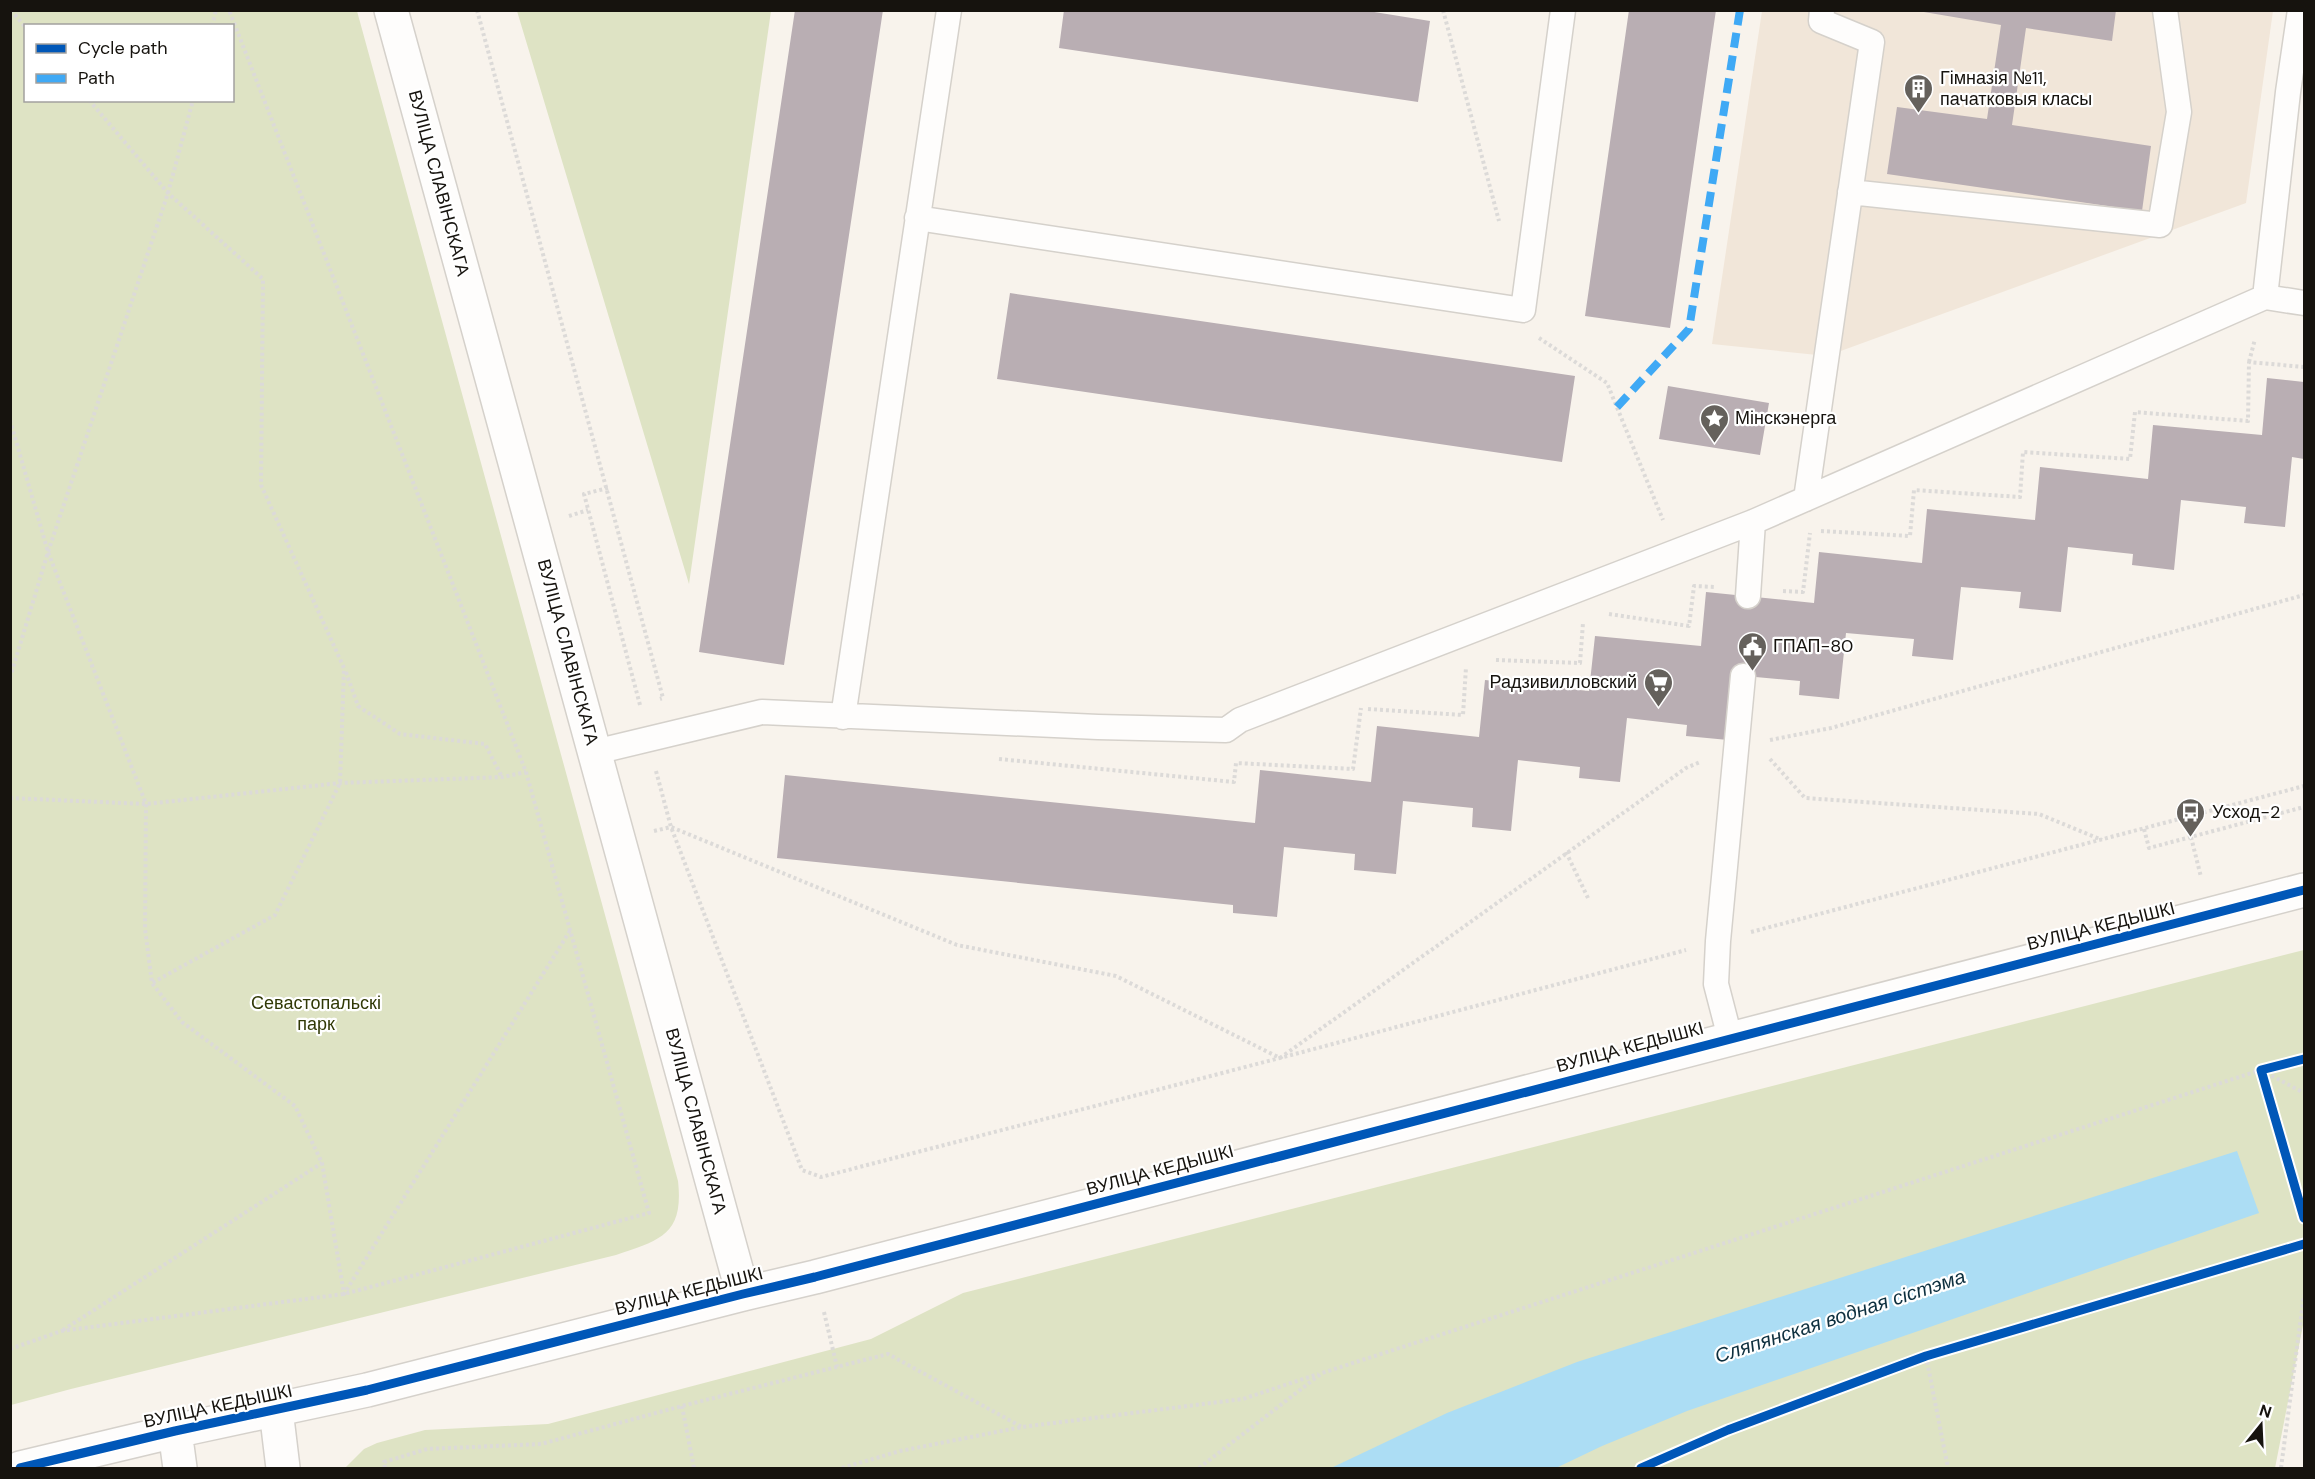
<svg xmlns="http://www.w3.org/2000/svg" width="2315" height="1479" viewBox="0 0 2315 1479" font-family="'DM Sans',sans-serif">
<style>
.built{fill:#f1e6d9}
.green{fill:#dee3c4;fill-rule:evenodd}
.water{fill:#acddf4}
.building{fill:#b9aeb3}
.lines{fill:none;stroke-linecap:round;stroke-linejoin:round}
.lane-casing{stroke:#d5d1cb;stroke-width:27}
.secondary-casing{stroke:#d5d1cb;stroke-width:36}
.path{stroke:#dcdad8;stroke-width:4;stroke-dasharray:3 3;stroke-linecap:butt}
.lane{stroke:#fefdfc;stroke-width:24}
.secondary{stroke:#fefdfc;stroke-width:33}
.quiet{stroke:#3fa9f5;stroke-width:8;stroke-dasharray:15 8;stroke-linecap:butt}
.cycleway-casing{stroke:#fff;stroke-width:13}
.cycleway{stroke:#0057b8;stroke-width:9}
.labels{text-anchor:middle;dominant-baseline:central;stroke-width:4.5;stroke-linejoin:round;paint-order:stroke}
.poi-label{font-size:18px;fill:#16130e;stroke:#fff;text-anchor:start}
.street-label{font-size:18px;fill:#16130e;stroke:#fff}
.park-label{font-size:18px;fill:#313906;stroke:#fff}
.water-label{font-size:20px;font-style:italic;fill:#0e303f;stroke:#fff}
</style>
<rect width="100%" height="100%" fill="#f8f3ec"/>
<path class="built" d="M1762 11H2273L2246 203 1827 356 1712 344Z"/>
<path class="green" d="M11 10 357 11 678 1181C684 1235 660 1240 616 1255L71 1389 11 1405ZM26 26H232V100H26Z
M517 11H771L689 584Z
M2304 950V1320L2275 1468H345L364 1449 377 1443 425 1430 548 1424 871 1339 963 1293Z"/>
<path class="water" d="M2237 1151 2259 1213 1687 1411 1602 1446 1556 1468H1331L1447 1413 1577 1362Z"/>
<path class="building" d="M795 10H883L784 665 699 652Z
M1064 10H1362L1430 21 1418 102 1059 48Z
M1629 10H1716L1670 328 1585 316Z
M1912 10H2116L2112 41 2026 28 2012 125 2151 146 2142 211 1887 174 1897 107 1987 119 2001 25Z
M1010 293 1575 376 1562 462 997 379Z
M2267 378 2304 382V459L2292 457 2285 527 2244 523 2246 507 2181 500 2174 570 2132 565 2133 554 2068 547 2061 612 2019 608 2021 592 1961 587 1953 660 1912 656 1914 639 1846 633 1839 699 1799 695 1800 681 1734 675 1728 740 1686 736 1687 725 1627 718 1620 782 1579 778 1580 767 1518 760 1511 831 1472 827 1473 808 1403 801 1396 874 1354 870 1355 854 1284 847 1277 917 1233 913V905L777 858 785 775 1255 823 1260 770 1371 782 1377 726 1479 737 1485 680 1589 691 1595 636 1701 646 1706 592 1814 603 1819 552 1922 563 1927 509 2035 520 2040 467 2148 479 2153 425 2262 435Z
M1668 386 1769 403 1760 455 1659 439Z"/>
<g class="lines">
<defs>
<path id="lane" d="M1850 192 2160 225 2179 112 2165 10
M917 218 1523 310 1563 10
M2265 297 2288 92 2300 10
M1806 499 1872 42 1821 21 1822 10
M1748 596 1753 522
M843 717 949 10
M595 752 762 712 1098 727 1226 730 1240 720 1753 522 2265 297 2304 303
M1730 1038 1716 984 1718 941 1743 676"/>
<path id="secondary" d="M391 10 743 1294
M276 1410 283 1468
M175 1431 180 1468
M20 1468 175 1431 367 1390 743 1294 815 1277 2304 890"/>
</defs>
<use href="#lane" class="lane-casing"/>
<use href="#secondary" class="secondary-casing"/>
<path class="path" d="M11 10 26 28
M477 10 663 698 660 699
M1443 10 1499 221
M212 26 216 10
M89 100 168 193 263 279 261 485 344 668 340 783 275 915 152 983
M1539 338 1607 383 1663 520
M2249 362 2255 339
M10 420 48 552 146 804 145 929 152 983 182 1022 295 1106 322 1163 344 1294 571 929
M608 488 584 494 640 705
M569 516 588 510
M1821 531 1910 536 1914 490 2020 497 2023 452 2130 459 2135 412 2248 421 2249 362 2304 367
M1783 591 1803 592 1810 533
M1609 614 1689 626 1694 586 1715 587
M1496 660 1580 663 1583 623
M346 672 358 706 400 734 485 744 502 777
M10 678 48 552 168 193 193 100
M1368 709 1463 715 1466 667
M1770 740 1831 728 2304 595
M999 759 1234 782 1236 763 1353 769 1361 708
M1770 759 1805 798 2039 814 2102 840
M656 771 671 827 802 1170 821 1177 1280 1058 1686 950
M10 798 146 804 340 783 503 777 526 772
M2144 829 2149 848 2304 807
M654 831 671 827 957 945 1116 976 1280 1058 1686 768 1700 762
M2191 837 2201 877
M1566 852 1588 898
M1751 932 2304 786
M2261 1070 2304 1218
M2261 1070 2304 1093
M824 1312 837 1367
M63 1330 322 1163
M10 1349 61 1331 344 1294 649 1213 526 772 229 10
M1926 1356 1948 1468
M682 1406 694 1468
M385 1468 384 1462 427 1449 541 1444 682 1406 888 1354 1022 1427
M842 1468 900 1451 1022 1427 1243 1399 1318 1374
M1199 1468 1322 1373 2261 1070 2304 1059
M1641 1468 1728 1430 1926 1356 2304 1244
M2281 1468 2304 1295"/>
<use href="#lane" class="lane"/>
<use href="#secondary" class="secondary"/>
<path class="quiet" d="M1617 407 1689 329 1740 10"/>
<defs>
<path id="cycleway" d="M2304 1059 2261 1070 2304 1218
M20 1468 175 1431 367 1390 743 1294 815 1277 2304 890
M1641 1468 1728 1430 1926 1356 2304 1244"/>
</defs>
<use href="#cycleway" class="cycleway-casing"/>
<use href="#cycleway" class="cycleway"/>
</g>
<defs>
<symbol id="building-pin" viewBox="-11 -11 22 30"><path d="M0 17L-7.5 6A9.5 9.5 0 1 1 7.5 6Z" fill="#65615c" stroke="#fff"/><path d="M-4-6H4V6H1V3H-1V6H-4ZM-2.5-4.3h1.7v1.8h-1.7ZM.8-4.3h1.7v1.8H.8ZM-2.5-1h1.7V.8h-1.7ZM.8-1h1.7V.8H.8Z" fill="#fff"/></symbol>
<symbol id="sight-pin" viewBox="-11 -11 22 30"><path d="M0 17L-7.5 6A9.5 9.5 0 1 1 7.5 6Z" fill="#65615c" stroke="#fff"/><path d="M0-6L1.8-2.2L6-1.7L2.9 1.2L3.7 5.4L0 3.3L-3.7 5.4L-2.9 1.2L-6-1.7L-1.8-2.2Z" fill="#fff"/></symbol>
<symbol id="civic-pin" viewBox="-11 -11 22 30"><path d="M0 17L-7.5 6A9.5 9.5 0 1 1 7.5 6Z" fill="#65615c" stroke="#fff"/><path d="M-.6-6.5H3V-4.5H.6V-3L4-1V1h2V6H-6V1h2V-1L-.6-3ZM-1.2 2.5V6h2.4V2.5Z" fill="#fff"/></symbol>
<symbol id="supermarket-pin" viewBox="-11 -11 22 30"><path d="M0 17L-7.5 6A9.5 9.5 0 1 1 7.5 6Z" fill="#65615c" stroke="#fff"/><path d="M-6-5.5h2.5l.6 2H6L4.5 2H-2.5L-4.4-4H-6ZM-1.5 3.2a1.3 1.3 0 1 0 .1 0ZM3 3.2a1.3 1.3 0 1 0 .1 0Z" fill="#fff"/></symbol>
<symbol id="bus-pin" viewBox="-11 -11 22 30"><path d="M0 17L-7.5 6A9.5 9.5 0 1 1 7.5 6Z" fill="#65615c" stroke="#fff"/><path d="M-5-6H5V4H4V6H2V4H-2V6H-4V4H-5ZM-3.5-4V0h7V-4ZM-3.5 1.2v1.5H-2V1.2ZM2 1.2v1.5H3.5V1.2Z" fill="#fff"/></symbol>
</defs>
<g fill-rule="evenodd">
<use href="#building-pin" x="1902" y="72" width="33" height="45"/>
<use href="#sight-pin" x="1698" y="402" width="33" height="45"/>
<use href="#civic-pin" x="1736" y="630" width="33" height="45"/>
<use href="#supermarket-pin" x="1642" y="666" width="33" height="45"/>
<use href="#bus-pin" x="2174" y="796" width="33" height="45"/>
</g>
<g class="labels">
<g class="poi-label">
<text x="1940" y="78">Гімназія №11,<tspan x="1940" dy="21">пачатковыя класы</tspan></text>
<text x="1735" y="418">Мінскэнерга</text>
<text x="1773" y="646">ГПАП-80</text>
<text x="1637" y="682" text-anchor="end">Радзивилловский</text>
<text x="2212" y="812">Усход-2</text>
</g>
<g class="street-label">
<text transform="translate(439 183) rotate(75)">ВУЛІЦА СЛАВІНСКАГА</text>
<text transform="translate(568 652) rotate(75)">ВУЛІЦА СЛАВІНСКАГА</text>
<text transform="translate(2101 926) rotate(-14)">ВУЛІЦА КЕДЫШКІ</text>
<text transform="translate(1630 1047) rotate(-15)">ВУЛІЦА КЕДЫШКІ</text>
<text transform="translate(696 1121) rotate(75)">ВУЛІЦА СЛАВІНСКАГА</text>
<text transform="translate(1160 1170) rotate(-15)">ВУЛІЦА КЕДЫШКІ</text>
<text transform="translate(689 1291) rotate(-14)">ВУЛІЦА КЕДЫШКІ</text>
<text transform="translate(218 1406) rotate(-12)">ВУЛІЦА КЕДЫШКІ</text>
</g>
<g class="park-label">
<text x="316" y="1003">Севастопальскі<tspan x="316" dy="21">парк</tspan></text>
</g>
<g class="water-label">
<text transform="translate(1840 1316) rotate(-18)">Сляпянская водная сістэма</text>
</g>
</g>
<rect width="2315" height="1479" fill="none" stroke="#16130e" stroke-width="24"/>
<rect x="24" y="24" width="210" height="78" fill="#ffffff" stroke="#a2a19f" stroke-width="1.5"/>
<rect x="36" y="44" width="30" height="9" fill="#0057b8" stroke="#a2a19f" stroke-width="1.5"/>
<text x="78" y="54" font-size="18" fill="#16130e">Cycle path</text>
<rect x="36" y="74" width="30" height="9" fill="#3fa9f5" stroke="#a2a19f" stroke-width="1.5"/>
<text x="78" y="84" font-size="18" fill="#16130e">Path</text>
<g transform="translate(2261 1425) rotate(18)" stroke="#ffffff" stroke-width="4.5" paint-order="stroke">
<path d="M0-4.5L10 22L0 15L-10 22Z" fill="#16130e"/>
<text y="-9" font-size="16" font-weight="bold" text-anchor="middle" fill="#16130e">N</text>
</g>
</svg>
